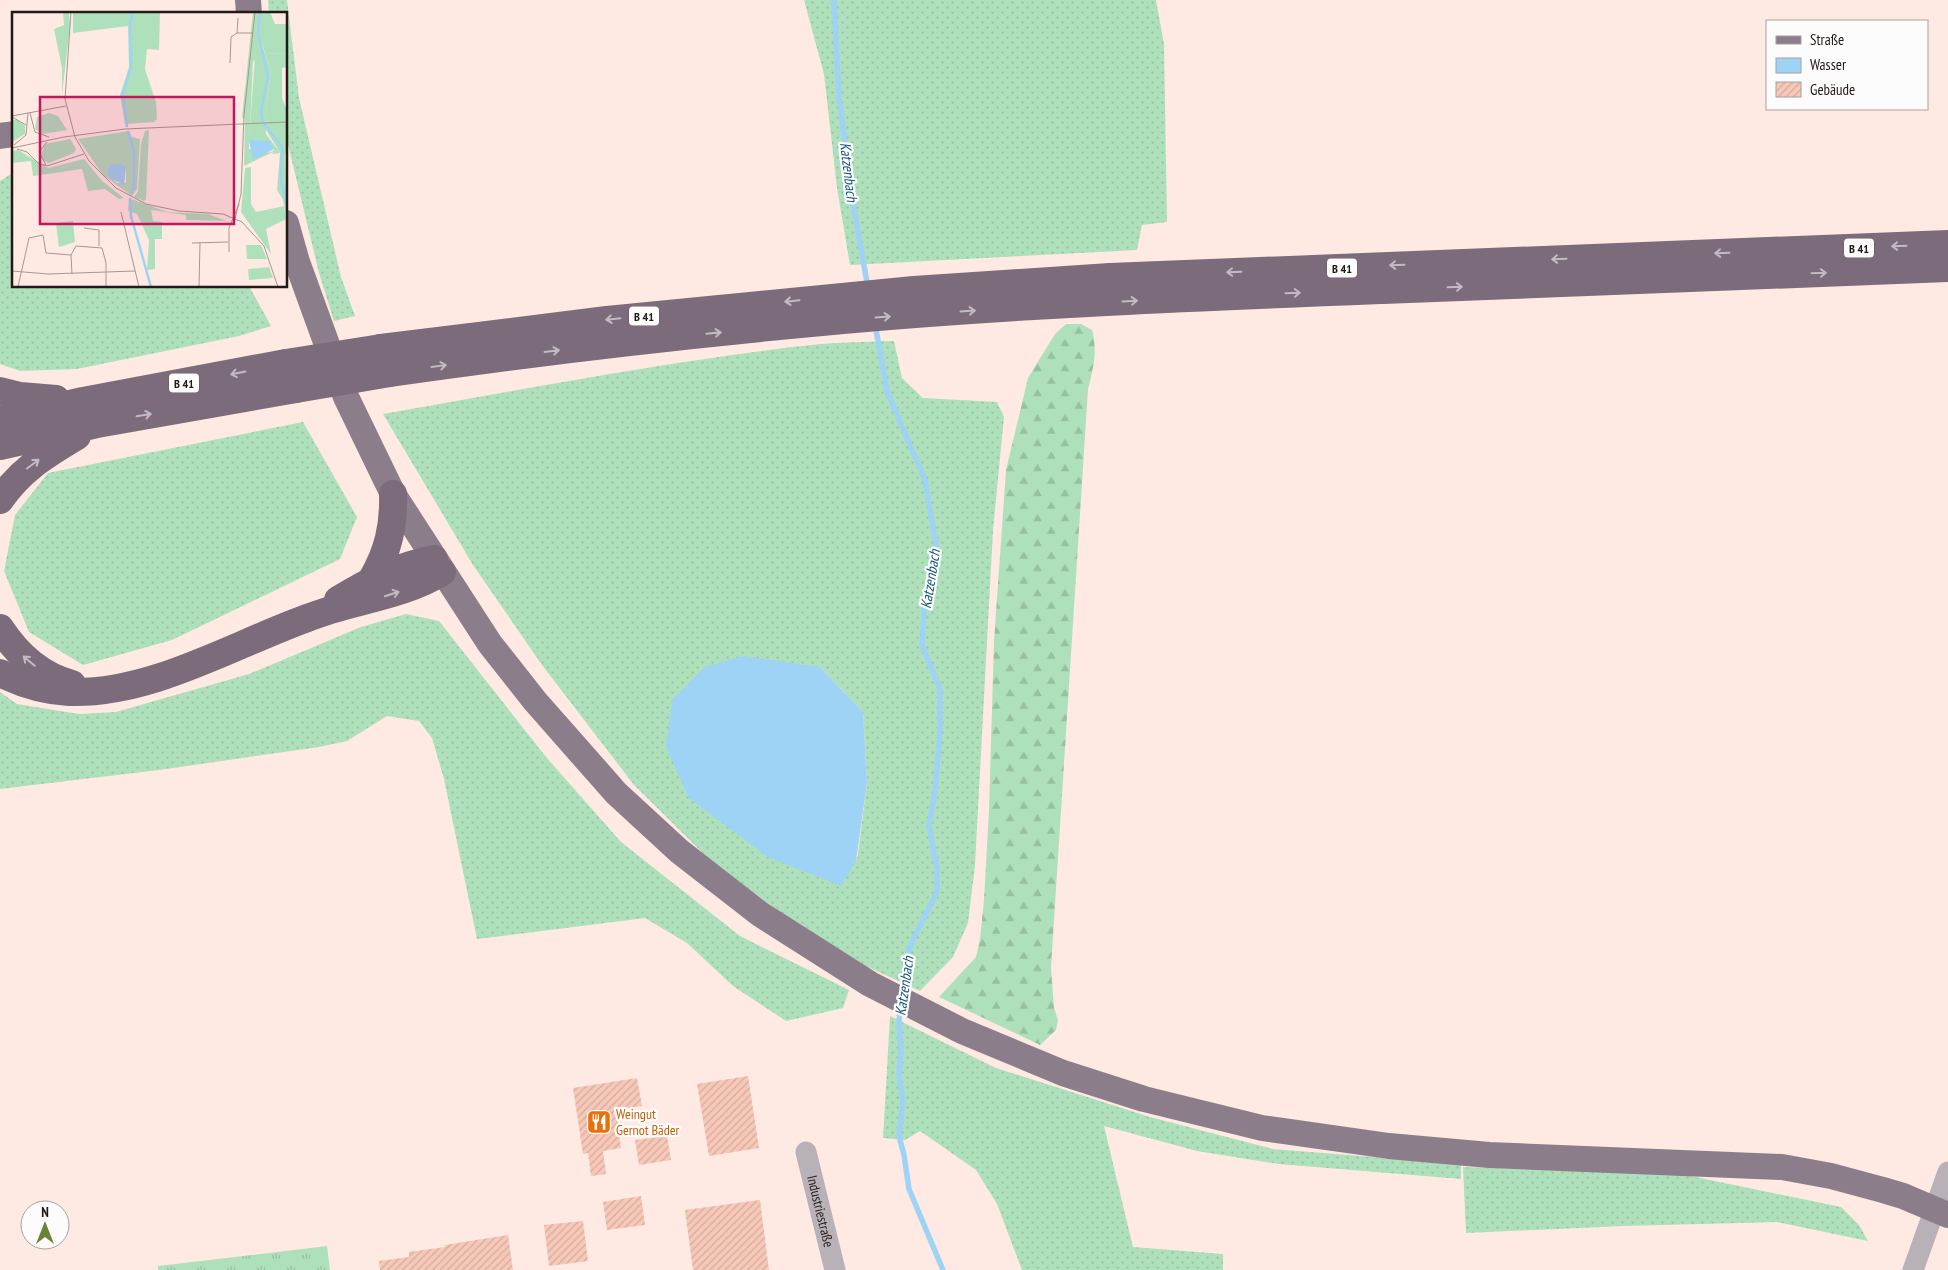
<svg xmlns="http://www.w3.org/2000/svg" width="1948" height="1270" viewBox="0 0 1948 1270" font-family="'PT Sans Narrow',sans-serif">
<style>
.grass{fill:url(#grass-dots);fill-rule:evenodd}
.forest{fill:url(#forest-firs)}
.park{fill:url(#park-tufts)}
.water{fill:#9ed3f5}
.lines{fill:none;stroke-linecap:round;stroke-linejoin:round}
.stream{stroke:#9ed3f5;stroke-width:5.5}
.building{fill:url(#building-hatch)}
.minor{stroke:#b9b1b8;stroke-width:21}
.major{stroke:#8c7d8a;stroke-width:26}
.highway{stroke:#7c6b7a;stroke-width:28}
.highway-bridge{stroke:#7c6b7a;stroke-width:28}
.oneway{stroke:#c2bbc2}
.labels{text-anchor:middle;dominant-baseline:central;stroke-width:4.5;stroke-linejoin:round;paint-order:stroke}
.shield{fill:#fcfcfc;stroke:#645e5c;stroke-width:1}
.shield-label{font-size:12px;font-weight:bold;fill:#231a17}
.food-label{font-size:14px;fill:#c56008;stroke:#fcfcfc;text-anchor:start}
.street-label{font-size:14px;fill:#231a17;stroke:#fcfcfc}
.water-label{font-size:15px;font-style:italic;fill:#195778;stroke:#fcfcfc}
.inset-river{fill:none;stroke:#9ed3f5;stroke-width:2.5}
.inset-road{fill:none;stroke:#a69791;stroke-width:1}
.view{fill:#c2185b;fill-opacity:0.15;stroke:#c2185b;stroke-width:2.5}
.inset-edge{fill:none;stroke:#231a17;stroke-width:2.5}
</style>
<defs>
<pattern id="grass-dots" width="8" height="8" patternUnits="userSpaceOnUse" patternTransform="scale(1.25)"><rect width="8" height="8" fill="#afe0bc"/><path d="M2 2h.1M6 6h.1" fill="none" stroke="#96c0a1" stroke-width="1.8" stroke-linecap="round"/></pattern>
<pattern id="forest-firs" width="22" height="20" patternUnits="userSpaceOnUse" patternTransform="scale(1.25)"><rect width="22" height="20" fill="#afe0bc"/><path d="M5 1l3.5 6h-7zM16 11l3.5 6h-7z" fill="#96c0a1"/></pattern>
<pattern id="park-tufts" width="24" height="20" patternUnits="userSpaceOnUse" patternTransform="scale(1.25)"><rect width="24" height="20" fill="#afe0bc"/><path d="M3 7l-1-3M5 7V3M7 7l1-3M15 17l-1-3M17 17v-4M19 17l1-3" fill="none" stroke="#96c0a1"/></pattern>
<pattern id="building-hatch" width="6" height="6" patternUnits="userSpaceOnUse" patternTransform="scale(1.25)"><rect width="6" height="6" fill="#f7c8b8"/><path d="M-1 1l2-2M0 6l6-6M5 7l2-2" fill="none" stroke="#d3ab9d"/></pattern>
</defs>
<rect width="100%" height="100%" fill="#feeae3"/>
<path class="grass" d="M268 0H287L299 98 341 277 355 316 334 321 319 273 286 136V14H269Z
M804 0H1156L1164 44 1167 222 1142 225 1137 250 850 265 837 188 824 74Z
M14 172V286H249L271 326 239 336 77 369 20 371 0 364V181Z
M894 341 902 378 923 398 997 402 1004 417 993 530 975 865 968 923 953 957 920 991 844 956 791 920 716 866 634 785 542 665 473 565 383 414C525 389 668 361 811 345 838 342 867 342 894 341ZM820 667 863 712 867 783 857 861Z
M303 422 357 517 340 559 172 640 83 665 29 632 4 571 15 515 48 473Z
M406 614 439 621 546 757 621 842 740 936 849 990 843 1008 786 1021 733 986 687 943 645 918 477 939 444 779 432 738 419 721 387 716 347 741 319 747 159 770 0 789V692L17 704 79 714 116 712 249 674 361 627Z
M890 1016 996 1068 1150 1117 1273 1149 1461 1164V1179L1279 1164 1197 1151 1104 1126 1133 1247 1223 1254V1270H1022L997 1204 976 1170 920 1131 905 1140 883 1138Z
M1463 1167 1686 1175 1841 1207 1859 1225 1868 1241 1777 1222 1624 1226 1466 1233Z"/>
<path class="forest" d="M1066 324H1081L1092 330C1098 351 1093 369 1088 389L1051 967 1054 1008 1058 1020 1056 1030 1040 1045 939 997 976 957 980 939 984 900 989 810 994 641 1006 470 1028 378 1055 334Z"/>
<path class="park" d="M327 1246 330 1270H158V1266Z"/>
<path class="water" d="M743 656 820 667 863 712 867 783 856 861 841 886 768 857 689 798 666 747 672 700 705 667Z"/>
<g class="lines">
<path class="stream" d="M834 0 839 97 853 203 868 288
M875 324 887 391 925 480 937 551 925 597 922 645 940 689V731L935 792 929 826 937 868V892L913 939 906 959V972L903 993
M901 1007 899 1020 901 1051 899 1076 903 1102 899 1136 904 1155 909 1189 943 1270"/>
</g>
<path class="building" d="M748 1076 759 1148 709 1156 697 1084Z
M637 1078 642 1106 616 1110 621 1148 603 1151 606 1174 591 1176 588 1153 583 1154 573 1088Z
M667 1136 671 1160 639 1165 635 1140Z
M641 1196 645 1225 607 1230 603 1202Z
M760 1200 769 1270H693L685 1210Z
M583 1221 588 1261 549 1266 544 1225Z
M508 1235 513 1270H380L379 1261 409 1257V1252L445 1247V1245Z"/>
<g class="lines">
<g class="minor">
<path id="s1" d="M806 1152 835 1270"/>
<path d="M1913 1270 1948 1172"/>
</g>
<path class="major" d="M248 0 249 14
M0 136 14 134
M286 223 297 262 346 397 393 494 490 644 535 701 616 793 679 851 760 914 870 984 962 1031 1063 1073 1144 1099 1262 1128 1389 1146 1489 1155 1782 1167 1831 1176 1883 1190 1903 1196 1948 1215"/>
<path class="highway" d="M381 348 607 320 914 290 1110 277 1948 244
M390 373C541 351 691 334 843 320 1022 304 1203 297 1383 290 1572 282 1760 275 1948 268
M0 391 20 396 56 399
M0 420 83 401 286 363
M0 446 97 424 296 389
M0 500C21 469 46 455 77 436
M372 579C388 552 394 526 393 494
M338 600C369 581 398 566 434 559
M0 628C17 654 41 676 72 684
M0 673C22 684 45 691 69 692 151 695 234 644 310 617 354 600 401 597 442 572"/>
<path class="highway-bridge" d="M286 363 381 348
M296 389 390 373"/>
</g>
<defs><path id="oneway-shaft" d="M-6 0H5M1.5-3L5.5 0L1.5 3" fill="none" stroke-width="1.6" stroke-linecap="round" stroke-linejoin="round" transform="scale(1.25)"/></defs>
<g class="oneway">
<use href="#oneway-shaft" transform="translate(1899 246) rotate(178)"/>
<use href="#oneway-shaft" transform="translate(1722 253) rotate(178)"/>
<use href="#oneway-shaft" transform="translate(1559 259) rotate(178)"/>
<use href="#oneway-shaft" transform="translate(1397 265) rotate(178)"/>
<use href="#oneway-shaft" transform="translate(1234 272) rotate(178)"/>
<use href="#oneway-shaft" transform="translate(1819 273) rotate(-2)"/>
<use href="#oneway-shaft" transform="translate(1455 287) rotate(-2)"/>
<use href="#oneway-shaft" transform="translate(1293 293) rotate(-2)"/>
<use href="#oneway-shaft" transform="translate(792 301) rotate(174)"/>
<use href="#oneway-shaft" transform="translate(1130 301) rotate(-3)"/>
<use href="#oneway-shaft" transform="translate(968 311) rotate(-4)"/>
<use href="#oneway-shaft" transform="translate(883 317) rotate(-4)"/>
<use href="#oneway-shaft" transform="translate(613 319) rotate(174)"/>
<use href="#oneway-shaft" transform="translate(714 333) rotate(-6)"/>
<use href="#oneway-shaft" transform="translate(552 351) rotate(-7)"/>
<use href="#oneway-shaft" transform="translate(439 366) rotate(-8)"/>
<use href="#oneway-shaft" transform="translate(238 373) rotate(169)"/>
<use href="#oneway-shaft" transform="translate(144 415) rotate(-10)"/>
<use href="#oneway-shaft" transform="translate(33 464) rotate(-37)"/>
<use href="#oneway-shaft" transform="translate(392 594) rotate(-18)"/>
<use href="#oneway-shaft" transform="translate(29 661) rotate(-140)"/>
</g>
<defs>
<symbol id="restaurant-square" viewBox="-11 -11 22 22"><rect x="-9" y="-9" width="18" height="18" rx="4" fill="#e8710a" stroke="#fcfcfc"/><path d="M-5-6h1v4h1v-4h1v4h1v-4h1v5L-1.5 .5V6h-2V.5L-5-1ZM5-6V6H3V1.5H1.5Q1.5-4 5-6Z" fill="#fff"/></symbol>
</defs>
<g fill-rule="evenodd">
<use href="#restaurant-square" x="585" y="1108" width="28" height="28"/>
</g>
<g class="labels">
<g class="shield">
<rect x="1844" y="238.5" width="30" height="19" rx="4"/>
<rect x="1327" y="258.5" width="30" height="19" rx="4"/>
<rect x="629" y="306.5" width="30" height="19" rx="4"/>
<rect x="169" y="373.5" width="30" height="19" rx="4"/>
</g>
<g class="shield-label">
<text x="1859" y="248">B 41</text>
<text x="1342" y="268">B 41</text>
<text x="644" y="316">B 41</text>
<text x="184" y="383">B 41</text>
</g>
<g class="food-label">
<text x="616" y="1114">Weingut<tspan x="616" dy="16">Gernot Bäder</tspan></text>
</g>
<g class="street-label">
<text stroke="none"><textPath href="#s1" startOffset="61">Industriestraße</textPath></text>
</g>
<g class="water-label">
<text transform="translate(849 172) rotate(83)">Katzenbach</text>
<text transform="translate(930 579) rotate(-81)">Katzenbach</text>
<text transform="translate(904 986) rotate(-82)">Katzenbach</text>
</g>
</g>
<g transform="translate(12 12)">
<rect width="275" height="275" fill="#feeae3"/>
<path d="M51 0H57L58 13 50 83V56L42 17 52 13ZM61 0H148L147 38 135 37 133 57 144 90 145 107 142 110 113 112 108 83 117 55 116 14 61 21ZM253 41 275 42V55L270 56V86L275 99V144L253 104 259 58ZM243 45 248 47 252 58 254 122 268 141 260 142 262 137 237 128ZM37 101 46 104 55 118 30 122 23 117 25 105ZM0 108H6L13 114V122L0 130ZM117 119 120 125 128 127 125 177 120 184 91 163 66 127ZM114 156V171H105L95 160ZM58 127 64 137 62 141 37 151 31 148 29 142 33 132ZM6 138 36 156 72 147 90 169 112 186 107 187 93 177 76 179 70 157 21 164 19 149 0 151V139ZM239 155V192L244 200 272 194 274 207 254 217 259 242 229 200 233 156ZM117 186 155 200 196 202 214 209 174 208V203L139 198 141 209 150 210V227H143V257L135 258 137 228 125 202 116 199Z" fill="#afe0bc" fill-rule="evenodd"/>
<path d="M241 0H249L250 33 259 58 253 104 273 139 275 209 271 188 265 178 268 141 246 104 252 58 245 45 241 50 237 137 254 141 263 139 232 154 233 107 230 105ZM137 118 134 187 132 189 122 185 126 179 129 132 133 119Z" fill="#afe0bc"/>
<path d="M61 209 63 230 47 235 44 211Z" fill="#afe0bc"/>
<path d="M249 0H258L263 12H275V42L253 41 248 25ZM234 233H249L255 247H235ZM257 255 261 266 237 268 236 257Z" fill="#afe0bc"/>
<path d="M237 128 258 129 262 137 241 148ZM99 152H110L114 156 112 173 97 165 95 160Z" fill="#9ed3f5"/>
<path class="inset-river" d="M248 0 246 22 256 64 249 100 251 111 270 135 269 170 275 193M115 115 111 82 119 55 118 12 121 0M116 119 122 140V174L119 182M118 186 119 204 139 275"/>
<path class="inset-road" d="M59 0 53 87 63 125 77 149 104 176 134 192 167 199 211 202 230 210 252 234 266 275M225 21 226 6M218 51 219 25 225 21H241M16 101 54 94M18 101 23 120 37 125M0 104 16 101M0 105 14 113M2 133 14 123 16 101M0 136 52 125 113 117 275 110M5 137 15 140 26 151 35 154 72 142M34 153 27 140 35 130M109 200 127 275M223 207 229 182 232 103 243 0M72 216 87 218V234M180 231 216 230M217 240V216L227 192M59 243 64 234 90 236 94 251V275M59 243 60 262M0 259 36 262 123 259M6 275 17 226 31 223 34 241 59 243M187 275 188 231"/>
<path class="view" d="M28 85H222V212H28Z"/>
<rect width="275" height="275" class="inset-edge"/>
</g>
<rect x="1766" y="20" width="162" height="90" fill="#fcfcfc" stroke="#a5a2a0"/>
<rect x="1776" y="36" width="25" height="8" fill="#8c7d8a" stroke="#a5a2a0"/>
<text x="1810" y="45" font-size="15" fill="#231a17">Straße</text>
<rect x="1776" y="58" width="25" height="15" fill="#9ed3f5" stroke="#a5a2a0"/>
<text x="1810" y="70" font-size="15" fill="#231a17">Wasser</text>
<rect x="1776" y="82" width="25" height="15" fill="url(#building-hatch)" stroke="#a5a2a0"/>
<text x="1810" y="95" font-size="15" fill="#231a17">Gebäude</text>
<g transform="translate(45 1225)"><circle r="24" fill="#fcfcfc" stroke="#a5a2a0"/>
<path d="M0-4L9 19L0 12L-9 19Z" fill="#6a8335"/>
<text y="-8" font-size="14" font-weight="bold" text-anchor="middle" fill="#231a17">N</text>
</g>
</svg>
